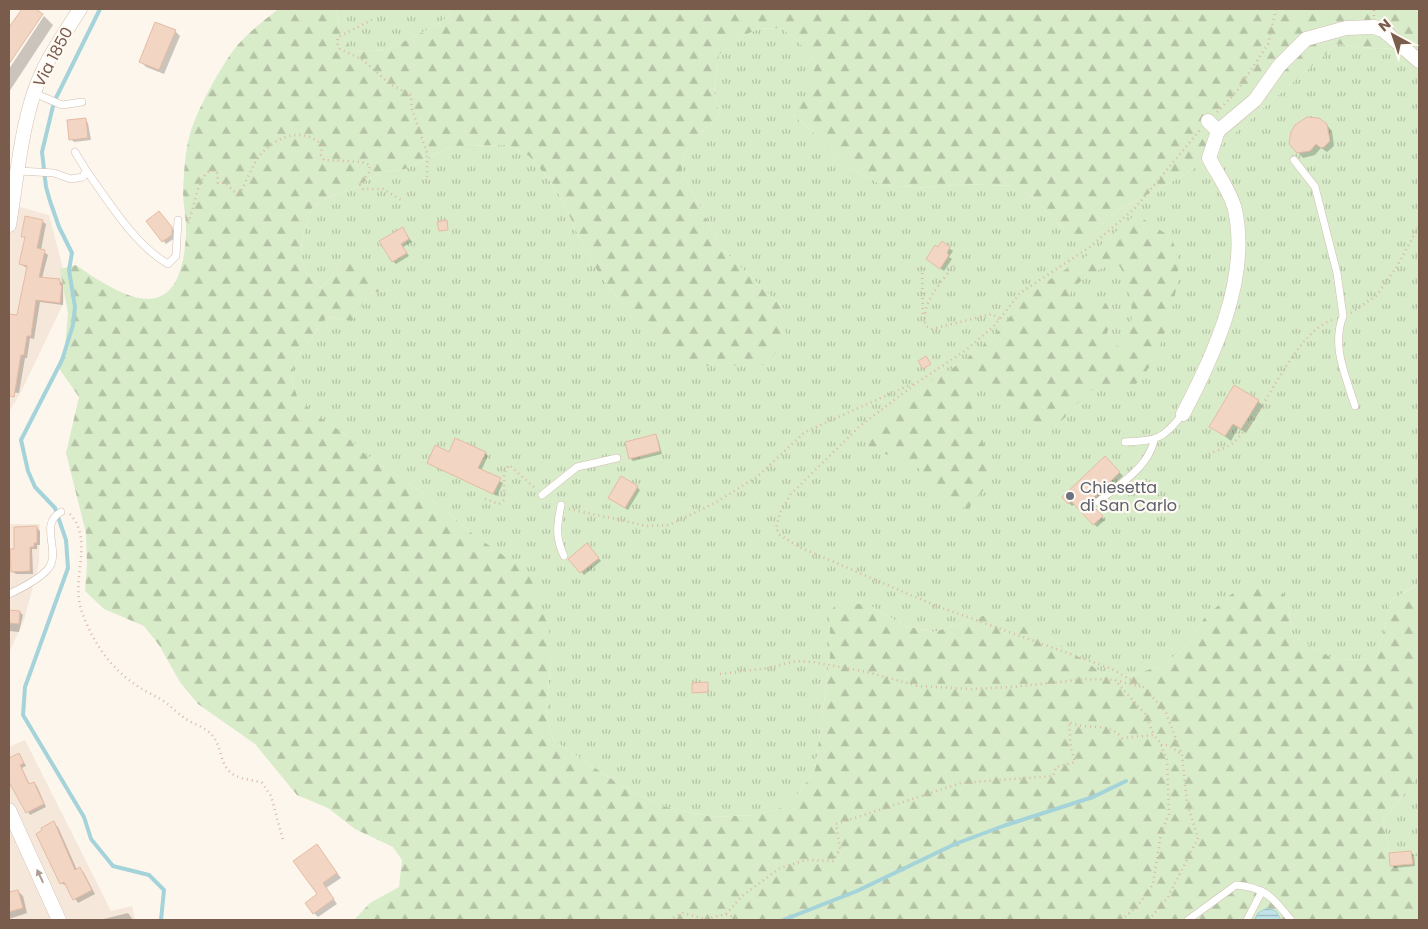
<svg xmlns="http://www.w3.org/2000/svg" width="1428" height="929" viewBox="0 0 1428 929" font-family="Poppins,sans-serif">
<style>
.residential{fill:#f5e8da}
.grass{fill:url(#grass-tufts)}
.forest{fill:url(#forest-firs);fill-rule:evenodd}
.water{fill:url(#water-rules);stroke:#a5d3da}
.shadow{fill:#0003}
.lines{fill:none;stroke-linecap:round;stroke-linejoin:round}
.stream{stroke:#a5d3da;stroke-width:4}
.building{fill:#f3d5c3;stroke:#e6bba3}
.service-casing{stroke:#d1beb0;stroke-width:8}
.minor-casing{stroke:#d1beb0;stroke-width:15}
.path{stroke:#d9b8a5;stroke-width:2.5;stroke-dasharray:1 4;stroke-linecap:butt}
.service{stroke:#fff;stroke-width:7}
.minor{stroke:#fff;stroke-width:14}
.oneway{fill:#af9d94}
.worship-dot{fill:#6b7280;stroke:#fffaf3;stroke-width:2}
.labels{text-anchor:middle;dominant-baseline:central;stroke-width:4.5;stroke-linejoin:round;paint-order:stroke}
.street-label{font-size:16px;fill:#7a5c4d;stroke:#fffaf3}
.worship-label{font-size:16px;fill:#5b616d;stroke:#fffaf3;text-anchor:start}
</style>
<defs>
<pattern id="grass-tufts" width="24" height="20" patternUnits="userSpaceOnUse" patternTransform="scale(1.25)"><rect width="24" height="20" fill="#d8ecc9"/><path d="M3 7l-1-3M5 7V3M7 7l1-3M15 17l-1-3M17 17v-4M19 17l1-3" fill="none" stroke="#b4c2a5"/></pattern>
<pattern id="forest-firs" width="22" height="20" patternUnits="userSpaceOnUse" patternTransform="scale(1.25)"><rect width="22" height="20" fill="#d8ecc9"/><path d="M5 1l3.5 6h-7zM16 11l3.5 6h-7z" fill="#b4c2a5"/></pattern>
<pattern id="water-rules" width="6" height="5" patternUnits="userSpaceOnUse" patternTransform="scale(1.25)"><rect width="6" height="5" fill="#bfe3e8"/><path d="M0 2.5h6" fill="none" stroke="#a0bbbe"/></pattern>
</defs>
<rect width="100%" height="100%" fill="#fdf6ec"/>
<path class="residential" d="M9 204 49 215 66 280 64 302 21 392 9 412Z
M9 524H40L39 564 24 620 9 653Z
M25 740 111 911 132 906 135 920H9V747Z"/>
<path class="grass" d="M336 9H442L451 15 433 27 386 50 351 52 341 35Z
M782 28 799 42 816 63 808 96 793 115 828 145 848 167 882 185 928 188 964 184 1013 186 1032 197 1065 231 1090 234 1118 210 1190 172 1337 44 1377 49 1419 47V599L1415 586 1391 600 1377 659 1335 660 1292 635 1288 602 1205 617 1184 648 1163 665 1129 676 1101 672 1049 637 983 616 934 632 905 626 869 605 830 612V657L815 770 799 793 778 809 754 815 714 817 661 806 622 786 553 740 546 715 551 657 474 535 429 497 365 454 345 434 316 415 297 396 292 380 295 361 326 317 352 321 369 293 392 290 341 260 331 278 321 288C290 264 302 240 312 208L329 197 351 189 382 172 405 169 453 146 506 145 529 156 548 178 563 201 578 235 598 272 634 320 784 309 724 251 681 172C680 146 703 132 720 116L714 92 719 55 734 40 758 29Z
M1419 775V856H1390L1383 821Z"/>
<path class="forest" d="M278 9H336L341 35 352 52 386 50 433 27 451 15 442 9H1419V47L1377 49 1337 44 1190 172 1118 210 1090 234 1076 236 1065 231 1032 197 1013 186 964 184 928 188 882 185 848 167 828 145 793 115 807 96 816 63 799 42 782 28 758 29 734 40 719 55 714 92 720 116C703 132 680 146 681 172L724 251 784 309 786 338 767 365 702 366 671 351 634 320 598 272 578 235 563 201 548 178 529 156 506 145 453 146 405 169 382 172 351 189 329 197 312 208C302 240 290 264 321 288L331 278 341 260 354 256 392 290 369 293 352 321 326 317 295 361 292 380 297 396 316 415 345 434 365 454 429 497 474 535 523 569 531 578 549 629 551 657 546 715 553 740 622 786 661 806 714 817 754 815 778 809 799 793 815 770 830 657V612L838 602 869 605 905 626 934 632 983 616 1001 617 1049 637 1101 672 1129 676 1163 665 1184 648 1205 617 1234 592 1258 583 1280 588 1288 602 1292 635 1335 660 1377 659 1391 600 1416 586 1419 599V775L1383 821 1390 856H1419V920H354L370 903 399 887 402 860 393 847 355 829 328 808 297 795 255 744 198 704 180 682 159 645 144 626 104 609 85 591 87 565 86 533 66 453 79 397 58 367 65 347 68 313 60 269 76 265C129 302 180 328 186 236 187 221 183 206 183 191 184 174 185 151 190 134 197 110 220 67 236 47 247 33 264 21 278 9Z
M1136 214 1172 238C1174 246 1178 255 1178 264 1180 294 1158 371 1132 387 1125 391 1099 389 1090 390L1055 428 1021 420 1002 388 982 380 971 404 994 477 968 509 942 502 918 468 893 456 869 450 866 435 881 418 903 399 964 361 990 340 1025 299 1049 280 1093 252ZM1117 263C1134 283 1136 326 1124 348L1115 345 1106 336C1112 320 1114 308 1099 297L1087 298 1076 303 1070 300C1066 285 1103 266 1117 263Z"/>
<path class="water" d="M1267 908 1276 911 1281 920H1255L1258 913Z"/>
<path class="shadow" d="M44 16 53 25 9 92V69Z
M175 31 180 36 164 74 146 67 141 62Z
M85 119 88 123 91 140 74 142 71 139Z
M1327 125 1332 131 1334 146 1327 152 1321 148 1315 155 1303 158 1298 152Z
M162 216 175 232V238L166 244 148 222Z
M42 221 46 224 41 250 48 255 42 278 60 281 63 284V305L40 302 34 339 30 338 27 358H25L19 393 10 392 9 399V325L10 315 18 316 27 268 20 264 26 239 23 236Z
M403 229 412 242 403 247 409 256 396 264 393 261Z
M942 243 953 251 949 257 952 259 944 271 927 259Z
M1258 401 1263 406 1246 433 1238 428 1231 441 1211 426Z
M655 435 658 439 662 454 633 461 630 458Z
M449 453H485L488 456 481 471 503 483 497 496 428 462Z
M1105 457 1123 476 1092 506 1105 520 1097 527 1075 504 1072 506 1063 497Z
M637 487 640 490 628 510 609 498Z
M37 528 40 531V545H37V549H32L33 574H16L12 571 15 550Z
M590 548 601 561 584 575 570 559Z
M9 612H20L23 615 19 632 9 631Z
M707 683 709 692 694 693Z
M19 754 26 766 22 768 30 785 34 783 37 786 46 807 30 815 14 789 9 785V760Z
M53 823 58 827 77 870 80 869 84 873 95 894 78 903 67 886 61 883Z
M321 851 341 878 326 888 337 904 318 917 314 913 318 894Z
M1411 852 1414 855 1415 866 1395 868 1392 865Z
M18 891 23 896 27 913 9 919V893Z
M128 913 133 920H100Z"/>
<g class="lines">
<path class="stream" d="M100 9 54 102 42 152 46 187 50 201 59 227 72 253 69 270 75 307 73 325 62 360 21 440 28 471 35 487 55 508 66 540 68 568 25 687 23 715 84 817 91 839 113 866 149 875 164 890 161 920
M783 920 857 891 955 844 1006 825 1093 797 1126 781"/>
</g>
<path class="building" d="M22 9H36L43 14 9 64V27Z
M155 22 176 30 159 70 139 62Z
M1307 117 1319 118 1327 124 1330 141 1324 147 1321 148 1316 144 1310 151 1297 153 1289 144 1291 132 1295 125Z
M86 118 88 138 69 140 67 120Z
M159 211 172 227V235L162 242 146 221Z
M25 216 43 220 37 248 45 250 39 277 60 279V285H62L60 303 36 300 31 336H27L24 355H21L14 397 9 396V314L17 315 27 266 19 264 25 237H21Z
M447 220 448 230 439 231 437 222Z
M403 227 409 239 401 244 407 253 392 262 379 241Z
M942 241 950 247 947 253 949 255 940 269 926 259 935 245 938 247Z
M926 356 931 364 923 369 918 361Z
M1234 385 1259 400 1241 429 1233 424 1225 436 1209 427Z
M656 434 660 451 629 459 625 442Z
M455 438 486 452 478 468 501 478 493 494 427 463 435 445 449 452Z
M1105 456 1120 472 1089 502 1103 516 1093 525 1071 501 1068 504 1062 497Z
M621 476 638 486 625 508 608 498Z
M37 526V543H34V547H30V571L11 572 10 549H14V527Z
M587 543 599 558 580 573 568 559Z
M9 610 20 611 19 624 9 623Z
M708 682V692L692 693V683Z
M19 753 24 763 20 765 29 784 34 782 44 804 26 813 9 782V758Z
M54 821 75 870 80 867 92 890 73 900 64 882 60 884 36 834 42 830 41 828Z
M317 844 337 873 323 883 334 899 313 914 305 903 317 894 293 861Z
M1411 851 1413 864 1390 866 1389 853Z
M18 890 23 908 9 912V892Z"/>
<g class="lines">
<defs>
<path id="service" d="M34 93 62 105 82 102
M1294 160 1315 187 1337 273 1343 316C1331 347 1346 376 1355 406
M86 170C108 201 135 245 168 264L176 256 178 220
M19 171 54 173 71 179 83 177 86 170 75 152
M1125 442C1159 440 1161 440 1183 414
M542 495 577 467 617 458
M1098 502C1119 484 1147 469 1154 441
M561 505C557 525 555 537 564 556
M9 594C22 588 38 580 48 569 62 552 38 524 61 512
M1188 920 1236 885C1267 888 1273 898 1291 920
M1247 920 1262 891"/>
<path id="minor" d="M1208 121 1218 131
M9 225C17 179 22 116 41 75 51 52 67 30 80 9
M1183 414C1214 355 1250 278 1235 210 1231 192 1217 174 1209 158L1218 131 1255 100 1279 66 1306 39 1346 28 1374 27 1383 30 1419 61
M9 810 59 920"/>
</defs>
<use href="#service" class="service-casing"/>
<use href="#minor" class="minor-casing"/>
<path class="path" d="M1374 16V9
M372 20 338 37 337 43 340 49 363 60 390 84 411 95 412 109 427 153V177
M1217 112 1237 91 1268 44 1276 9
M188 223C195 208 197 173 213 170L217 173 218 183H226L233 191 240 193C246 182 251 169 258 158 272 138 302 125 322 145L321 155 324 160 361 162 370 165 369 172 360 185 363 189H383L403 201
M954 266C942 281 919 305 926 326L932 329 992 314 999 319
M922 268 923 315
M1351 313 1377 295 1396 268 1419 226
M1209 454C1217 450 1228 448 1234 442 1268 411 1291 336 1332 320
M485 499 499 504 504 500V473L509 465 535 488
M569 509 647 526 669 525 715 503 758 476 805 432 914 383
M70 514C94 540 71 578 81 609 91 639 109 667 136 685 144 691 154 695 162 700 170 705 176 712 183 717 191 723 202 726 209 732 222 743 219 762 230 772 239 780 252 779 262 783L271 796 283 840
M720 674 768 668 796 661 813 662 867 672 918 686 971 689 1013 687 1086 679 1115 680 1141 687
M1161 745H1168L1181 754
M726 914 740 920
M669 920 683 913 705 919 726 914 742 896 780 868 806 860 833 861 840 849 836 824 961 783 1053 776 1056 767 1075 762 1071 749 1069 722C1088 731 1108 721 1122 738L1154 735 1145 714 1115 680
M1121 920 1137 907 1153 884 1161 833 1169 814 1167 760 1161 744 1154 735
M1149 920 1168 897 1198 838 1187 803 1182 755 1166 713 1145 688 1112 669 934 605 799 547 780 535 776 528 780 513 791 494 860 426 918 382 966 350 994 326 1020 293 1090 247 1135 208 1200 130"/>
<use href="#service" class="service"/>
<use href="#minor" class="minor"/>
</g>
<defs><path id="oneway-solid" d="M-6-.8H1V-3.2L6.5 0L1 3.2V.8H-6Z" transform="scale(1.25)"/></defs>
<use class="oneway" href="#oneway-solid" transform="translate(40 876) rotate(-115)"/>
<circle class="worship-dot" cx="1070" cy="496" r="5"/>
<g class="labels">
<g class="street-label">
<text transform="translate(53 57) rotate(-62)">Via 1850</text>
</g>
<g class="worship-label">
<text x="1080" y="487">Chiesetta<tspan x="1080" dy="18">di San Carlo</tspan></text>
</g>
</g>
<rect width="1428" height="929" fill="none" stroke="#7a5c4d" stroke-width="20"/>
<g transform="translate(1393 35) rotate(320)" stroke="#fffaf3" stroke-width="4" paint-order="stroke">
<path d="M0-4L9 19L0 12L-9 19Z" fill="#7a5c4d"/>
<text y="-8" font-size="14" font-weight="bold" text-anchor="middle" fill="#7a5c4d">N</text>
</g>
</svg>
